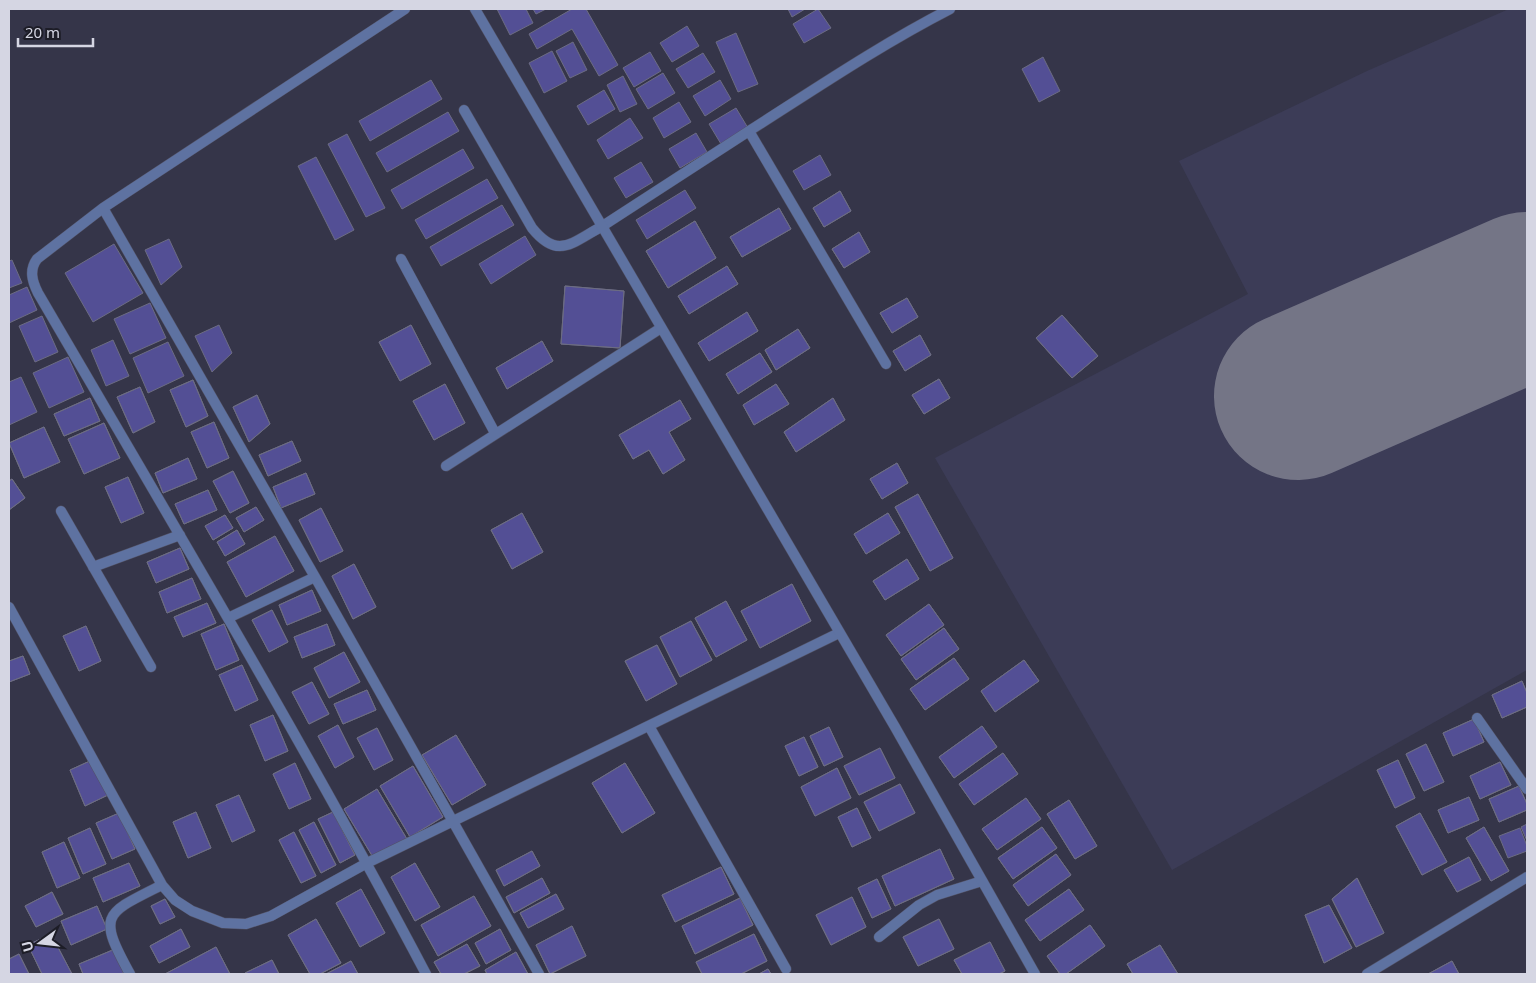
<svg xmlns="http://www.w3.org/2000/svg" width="1536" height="983" viewBox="0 0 1536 983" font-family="'Noto Sans',sans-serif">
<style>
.built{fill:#3c3c57}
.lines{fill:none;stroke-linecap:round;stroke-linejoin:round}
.runway{stroke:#747586;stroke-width:168}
.building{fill:#534f95;stroke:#6c6c83}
.service-casing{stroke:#525265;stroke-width:11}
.minor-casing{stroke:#525265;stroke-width:11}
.tertiary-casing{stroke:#525265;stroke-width:11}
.service{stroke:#5e72a1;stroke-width:10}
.minor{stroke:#5e72a1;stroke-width:10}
.tertiary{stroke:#5e72a1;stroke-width:10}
</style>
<rect width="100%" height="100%" fill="#353549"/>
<path class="built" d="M1509 9H1527V670L1172 870 935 458 1248 294 1179 161 1367 71Z"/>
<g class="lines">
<path class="runway" d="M1298 396 1527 296"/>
</g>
<path class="building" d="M497 9H526L533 23 510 35Z
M533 9H546L536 14Z
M572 9H586L618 65 599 76 572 29 537 49 529 34Z
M788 9H805L792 17Z
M818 9 831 28 804 43 793 24Z
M687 26 699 46 672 62 660 43Z
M736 33 758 84 738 92 716 42Z
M573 42 587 70 570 78 556 51Z
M552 51 567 81 544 93 529 63Z
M650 52 661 71 634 87 623 68Z
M703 53 715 72 688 88 676 69Z
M1043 57 1060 91 1039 102 1022 69Z
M663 73 675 93 648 109 636 89Z
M623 76 637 104 620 112 607 85Z
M431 80 442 99 370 141 359 121Z
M720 80 731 99 705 116 693 96Z
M604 90 615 109 588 125 577 106Z
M679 102 691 122 664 138 653 118Z
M736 108 748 128 721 144 709 124Z
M448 112 459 131 387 172 376 153Z
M630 118 643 138 608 159 597 140Z
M696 133 707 152 680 168 669 149Z
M347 134 385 208 366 217 328 144Z
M463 149 474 168 402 209 391 190Z
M820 155 831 175 804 190 793 171Z
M316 157 354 230 335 240 298 166Z
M641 162 653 182 626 198 614 178Z
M487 179 498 198 426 239 415 220Z
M685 190 696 208 647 239 636 220Z
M840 191 851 211 824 227 813 208Z
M840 191 851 211 824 227 813 208Z
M502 205 514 225 441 266 430 247Z
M779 208 791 229 742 257 730 237Z
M779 208 791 229 742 257 730 237Z
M695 221 716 258 668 288 646 251Z
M695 221 716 258 668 288 646 251Z
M859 232 870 252 844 268 832 249Z
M859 232 870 252 844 268 832 249Z
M525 236 536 255 491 284 479 264Z
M169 239 182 267 161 285 145 250Z
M114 244 143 293 93 322 65 273Z
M12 260 22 283 9 288V261Z
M727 266 738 284 689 314 678 296Z
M727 266 738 284 689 314 678 296Z
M565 286 624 291 620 348 561 344Z
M565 286 624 291 620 348 561 344Z
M27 287 37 310 9 323V295Z
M907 298 918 317 892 333 880 313Z
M907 298 918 317 892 333 880 313Z
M150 303 166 338 130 354 114 319Z
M747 312 758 331 709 361 698 343Z
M747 312 758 331 709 361 698 343Z
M1062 315 1098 356 1072 378 1036 338Z
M1062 315 1098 356 1072 378 1036 338Z
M42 316 58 352 35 362 19 326Z
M219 325 232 353 212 372 195 336Z
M411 325 431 364 400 381 379 342Z
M411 325 431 364 400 381 379 342Z
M798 329 810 348 776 370 765 350Z
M798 329 810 348 776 370 765 350Z
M920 335 931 355 905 371 893 351Z
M920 335 931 355 905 371 893 351Z
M113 340 129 376 106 386 91 350Z
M542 341 553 361 507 389 496 368Z
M542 341 553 361 507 389 496 368Z
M168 342 184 376 148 393 133 358Z
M760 353 772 372 738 394 726 374Z
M760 353 772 372 738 394 726 374Z
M68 357 84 392 49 408 33 373Z
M21 377 37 412 9 425V382Z
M939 379 950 398 924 414 912 395Z
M939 379 950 398 924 414 912 395Z
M193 380 208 416 186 427 170 390Z
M193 380 208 416 186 427 170 390Z
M445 384 465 423 434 440 413 401Z
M445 384 465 423 434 440 413 401Z
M776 384 789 404 754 425 743 405Z
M776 384 789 404 754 425 743 405Z
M140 387 155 422 133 433 117 397Z
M140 387 155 422 133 433 117 397Z
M257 395 270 424 249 442 233 407Z
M257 395 270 424 249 442 233 407Z
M90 398 100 421 64 436 54 414Z
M90 398 100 421 64 436 54 414Z
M833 398 845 420 796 452 784 432Z
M833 398 845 420 796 452 784 432Z
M680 400 691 419 669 432 685 460 663 474 649 450 633 459 619 435Z
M680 400 691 419 669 432 685 460 663 474 649 450 633 459 619 435Z
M214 422 229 458 207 468 191 432Z
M214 422 229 458 207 468 191 432Z
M104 423 120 458 84 474 68 439Z
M104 423 120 458 84 474 68 439Z
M44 427 60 462 24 478 9 443Z
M44 427 60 462 24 478 9 443Z
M292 441 301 461 268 476 259 455Z
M292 441 301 461 268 476 259 455Z
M188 458 197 479 163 493 155 473Z
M188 458 197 479 163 493 155 473Z
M897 463 908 483 882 499 870 479Z
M897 463 908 483 882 499 870 479Z
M233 471 249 503 230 513 213 481Z
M233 471 249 503 230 513 213 481Z
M306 473 315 494 281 508 273 487Z
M306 473 315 494 281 508 273 487Z
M128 477 144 513 121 523 105 487Z
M128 477 144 513 121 523 105 487Z
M12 479 25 498 9 510V481Z
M12 479 25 498 9 510V481Z
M208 490 217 510 184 524 175 504Z
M208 490 217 510 184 524 175 504Z
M918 494 953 558 930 571 895 507Z
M918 494 953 558 930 571 895 507Z
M256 507 264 520 244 532 236 518Z
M256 507 264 520 244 532 236 518Z
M321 508 343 551 320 562 299 520Z
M321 508 343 551 320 562 299 520Z
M522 513 543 552 512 569 491 530Z
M522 513 543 552 512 569 491 530Z
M888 513 900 533 866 554 854 534Z
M888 513 900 533 866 554 854 534Z
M225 515 233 528 213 540 205 526Z
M225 515 233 528 213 540 205 526Z
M237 530 245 544 225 556 217 542Z
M237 530 245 544 225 556 217 542Z
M275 536 294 571 246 597 227 562Z
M275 536 294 571 246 597 227 562Z
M180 548 189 569 156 583 147 562Z
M180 548 189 569 156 583 147 562Z
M907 559 919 579 885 600 873 581Z
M907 559 919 579 885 600 873 581Z
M354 564 376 607 353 619 332 576Z
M354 564 376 607 353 619 332 576Z
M192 578 201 599 167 613 159 592Z
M192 578 201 599 167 613 159 592Z
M792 584 811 621 760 648 741 611Z
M792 584 811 621 760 648 741 611Z
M312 590 321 611 287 625 279 605Z
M312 590 321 611 287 625 279 605Z
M726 601 747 640 716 657 695 618Z
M726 601 747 640 716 657 695 618Z
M207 603 216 623 183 637 174 617Z
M207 603 216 623 183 637 174 617Z
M929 604 944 625 901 656 886 635Z
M929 604 944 625 901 656 886 635Z
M272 610 288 642 269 652 252 620Z
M272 610 288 642 269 652 252 620Z
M691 621 712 660 680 677 660 637Z
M691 621 712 660 680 677 660 637Z
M224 624 239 660 216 670 201 634Z
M224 624 239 660 216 670 201 634Z
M327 624 335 645 302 658 294 637Z
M327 624 335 645 302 658 294 637Z
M86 626 101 661 79 671 63 636Z
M86 626 101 661 79 671 63 636Z
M944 628 959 649 916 680 901 659Z
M944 628 959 649 916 680 901 659Z
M657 645 677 684 646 701 625 661Z
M657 645 677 684 646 701 625 661Z
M344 652 360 682 329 698 314 668Z
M344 652 360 682 329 698 314 668Z
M23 656 30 674 9 682V661Z
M23 656 30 674 9 682V661Z
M954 658 969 679 925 710 910 689Z
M954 658 969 679 925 710 910 689Z
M1024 660 1039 681 995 712 981 691Z
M1024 660 1039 681 995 712 981 691Z
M242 665 258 700 235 711 219 675Z
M242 665 258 700 235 711 219 675Z
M1522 681 1527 693V707L1502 718 1492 695Z
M1522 681 1527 693V707L1502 718 1492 695Z
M312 682 329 714 309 724 292 692Z
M312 682 329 714 309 724 292 692Z
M367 690 376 710 343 724 334 704Z
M367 690 376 710 343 724 334 704Z
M273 715 288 751 265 761 250 725Z
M273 715 288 751 265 761 250 725Z
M1474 719 1484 742 1453 756 1443 733Z
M1474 719 1484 742 1453 756 1443 733Z
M338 725 354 757 335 768 318 736Z
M338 725 354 757 335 768 318 736Z
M982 726 997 747 954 778 939 757Z
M982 726 997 747 954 778 939 757Z
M829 727 843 757 824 766 810 736Z
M829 727 843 757 824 766 810 736Z
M377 728 393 760 374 770 357 738Z
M377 728 393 760 374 770 357 738Z
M456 735 486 785 452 805 422 755Z
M456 735 486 785 452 805 422 755Z
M804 737 818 767 799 776 785 746Z
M804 737 818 767 799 776 785 746Z
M1426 744 1444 782 1424 791 1406 754Z
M1426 744 1444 782 1424 791 1406 754Z
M880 748 895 778 859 795 844 766Z
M880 748 895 778 859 795 844 766Z
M1003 753 1018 774 974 805 959 784Z
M1003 753 1018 774 974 805 959 784Z
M92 760 108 795 85 806 70 770Z
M92 760 108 795 85 806 70 770Z
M1398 760 1415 798 1395 808 1377 770Z
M1398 760 1415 798 1395 808 1377 770Z
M1500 762 1511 785 1480 799 1470 776Z
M1500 762 1511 785 1480 799 1470 776Z
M295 763 311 799 289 809 273 774Z
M295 763 311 799 289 809 273 774Z
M625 763 655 813 622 833 592 783Z
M625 763 655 813 622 833 592 783Z
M413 766 443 817 410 837 380 786Z
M413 766 443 817 410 837 380 786Z
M837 768 851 798 815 816 801 787Z
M837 768 851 798 815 816 801 787Z
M900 784 915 813 879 831 864 802Z
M900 784 915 813 879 831 864 802Z
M1519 786 1527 804V810L1499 822 1489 799Z
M1519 786 1527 804V810L1499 822 1489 799Z
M377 789 407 839 374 859 344 809Z
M377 789 407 839 374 859 344 809Z
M239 795 255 831 232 842 216 805Z
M239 795 255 831 232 842 216 805Z
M1469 797 1479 820 1448 833 1438 810Z
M1469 797 1479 820 1448 833 1438 810Z
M1026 798 1041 819 997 850 982 829Z
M1026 798 1041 819 997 850 982 829Z
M1069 800 1097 846 1075 859 1047 814Z
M1069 800 1097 846 1075 859 1047 814Z
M857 808 871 838 852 847 838 817Z
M857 808 871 838 852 847 838 817Z
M196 812 211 848 188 858 173 822Z
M196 812 211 848 188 858 173 822Z
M333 812 355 855 340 863 318 819Z
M333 812 355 855 340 863 318 819Z
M119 813 135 849 112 859 96 823Z
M119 813 135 849 112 859 96 823Z
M1420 813 1447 862 1422 875 1396 826Z
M1420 813 1447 862 1422 875 1396 826Z
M314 822 336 865 321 873 299 830Z
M314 822 336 865 321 873 299 830Z
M1527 824V841L1521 827Z
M1042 827 1057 848 1013 879 998 858Z
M1042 827 1057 848 1013 879 998 858Z
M1484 827 1509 871 1491 881 1466 838Z
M1484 827 1509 871 1491 881 1466 838Z
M90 828 106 864 83 874 68 838Z
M90 828 106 864 83 874 68 838Z
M1520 828 1527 846V851L1508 858 1499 836Z
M294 832 316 876 301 883 279 840Z
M294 832 316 876 301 883 279 840Z
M64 842 80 878 57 888 42 852Z
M64 842 80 878 57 888 42 852Z
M940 849 954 879 895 906 882 876Z
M940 849 954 879 895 906 882 876Z
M532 851 540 866 504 886 496 870Z
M532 851 540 866 504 886 496 870Z
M1056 854 1071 875 1028 906 1013 885Z
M1056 854 1071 875 1028 906 1013 885Z
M1469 857 1481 880 1457 892 1444 870Z
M1469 857 1481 880 1457 892 1444 870Z
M129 863 140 886 103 902 93 878Z
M129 863 140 886 103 902 93 878Z
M415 863 440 907 415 921 391 877Z
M415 863 440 907 415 921 391 877Z
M721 867 734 894 675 922 662 895Z
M721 867 734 894 675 922 662 895Z
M542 878 550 893 514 913 506 897Z
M542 878 550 893 514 913 506 897Z
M1357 878 1384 933 1356 947 1332 899Z
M1357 878 1384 933 1356 947 1332 899Z
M877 879 891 909 872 918 858 888Z
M877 879 891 909 872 918 858 888Z
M361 889 385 933 360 947 336 903Z
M361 889 385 933 360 947 336 903Z
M1069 889 1084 910 1040 941 1025 920Z
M1069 889 1084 910 1040 941 1025 920Z
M52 892 63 914 36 927 25 906Z
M52 892 63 914 36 927 25 906Z
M556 894 564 909 528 928 520 913Z
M556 894 564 909 528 928 520 913Z
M474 896 491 926 438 956 421 925Z
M474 896 491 926 438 956 421 925Z
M852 897 866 927 831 945 816 915Z
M852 897 866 927 831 945 816 915Z
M740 898 753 925 695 954 682 926Z
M740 898 753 925 695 954 682 926Z
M165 899 175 917 160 924 151 906Z
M165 899 175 917 160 924 151 906Z
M1329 905 1352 948 1324 963 1305 915Z
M1329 905 1352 948 1324 963 1305 915Z
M97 906 107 929 71 945 61 921Z
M97 906 107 929 71 945 61 921Z
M316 919 341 963 320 974H310L288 935Z
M316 919 341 963 320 974H310L288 935Z
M939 919 954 949 918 966 903 937Z
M939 919 954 949 918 966 903 937Z
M1090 925 1105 946 1066 974H1060L1047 956Z
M1090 925 1105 946 1066 974H1060L1047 956Z
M572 926 586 956 550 974 536 945Z
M572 926 586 956 550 974 536 945Z
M181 929 190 947 159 963 150 946Z
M181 929 190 947 159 963 150 946Z
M500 929 511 950 486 964 475 943Z
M500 929 511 950 486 964 475 943Z
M51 934 72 974H42L28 945Z
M51 934 72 974H42L28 945Z
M754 934 767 961 741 974H702L696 962Z
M754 934 767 961 741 974H702L696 962Z
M990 942 1005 971 999 974H962L954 960Z
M990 942 1005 971 999 974H962L954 960Z
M467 944 480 966 464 974H441L434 962Z
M467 944 480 966 464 974H441L434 962Z
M1160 945 1178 974H1133L1127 964Z
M1160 945 1178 974H1133L1127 964Z
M216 947 230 974H165Z
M216 947 230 974H165Z
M115 949 125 972 121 974H83L79 964Z
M115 949 125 972 121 974H83L79 964Z
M516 952 528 974H487L485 970Z
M516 952 528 974H487L485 970Z
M19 954 29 974H9V959Z
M19 954 29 974H9V959Z
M272 960 279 974H246L245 973Z
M272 960 279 974H246L245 973Z
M351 961 358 974H326Z
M351 961 358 974H326Z
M1452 961 1459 974H1428Z
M1452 961 1459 974H1428Z
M768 969 771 974H759Z
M768 969 771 974H759Z"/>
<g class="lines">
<defs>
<path id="service" d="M464 110 532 228C558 260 571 243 601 227
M879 937 919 905 937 895 982 881"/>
<path id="minor" d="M405 9 103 208 37 259C29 270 32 281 38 293 170 519 304 743 426 974
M749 131C815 89 880 45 950 9
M103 208 315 577 539 974
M601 227 749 131 886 364
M401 259 495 433
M446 466 661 328
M61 511 151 667
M93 567 180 535
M9 607 162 885 175 900 192 911 223 923 246 924 271 916 367 863 839 633
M228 618 315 577
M1477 718 1527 789
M649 726 786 969
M130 974C97 914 104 914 162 885
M1367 974 1527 877"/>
<path id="tertiary" d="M475 9 895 727 1035 974"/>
</defs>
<use href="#service" class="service-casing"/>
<use href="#minor" class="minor-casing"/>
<use href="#tertiary" class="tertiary-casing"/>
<use href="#service" class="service"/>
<use href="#minor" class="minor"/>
<use href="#tertiary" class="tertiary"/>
</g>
<rect width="1536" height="983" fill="none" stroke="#d5d6e3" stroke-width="20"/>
<g transform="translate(40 943) rotate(255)" stroke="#1d1d27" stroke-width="4" paint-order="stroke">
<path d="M0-4L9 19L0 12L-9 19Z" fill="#d5d6e3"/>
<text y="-8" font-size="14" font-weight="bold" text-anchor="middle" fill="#d5d6e3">U</text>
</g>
<path d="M18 38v8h75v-8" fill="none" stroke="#d5d6e3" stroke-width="2.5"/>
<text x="25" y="38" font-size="15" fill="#d5d6e3" stroke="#1d1d27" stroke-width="4" paint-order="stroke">20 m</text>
</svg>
